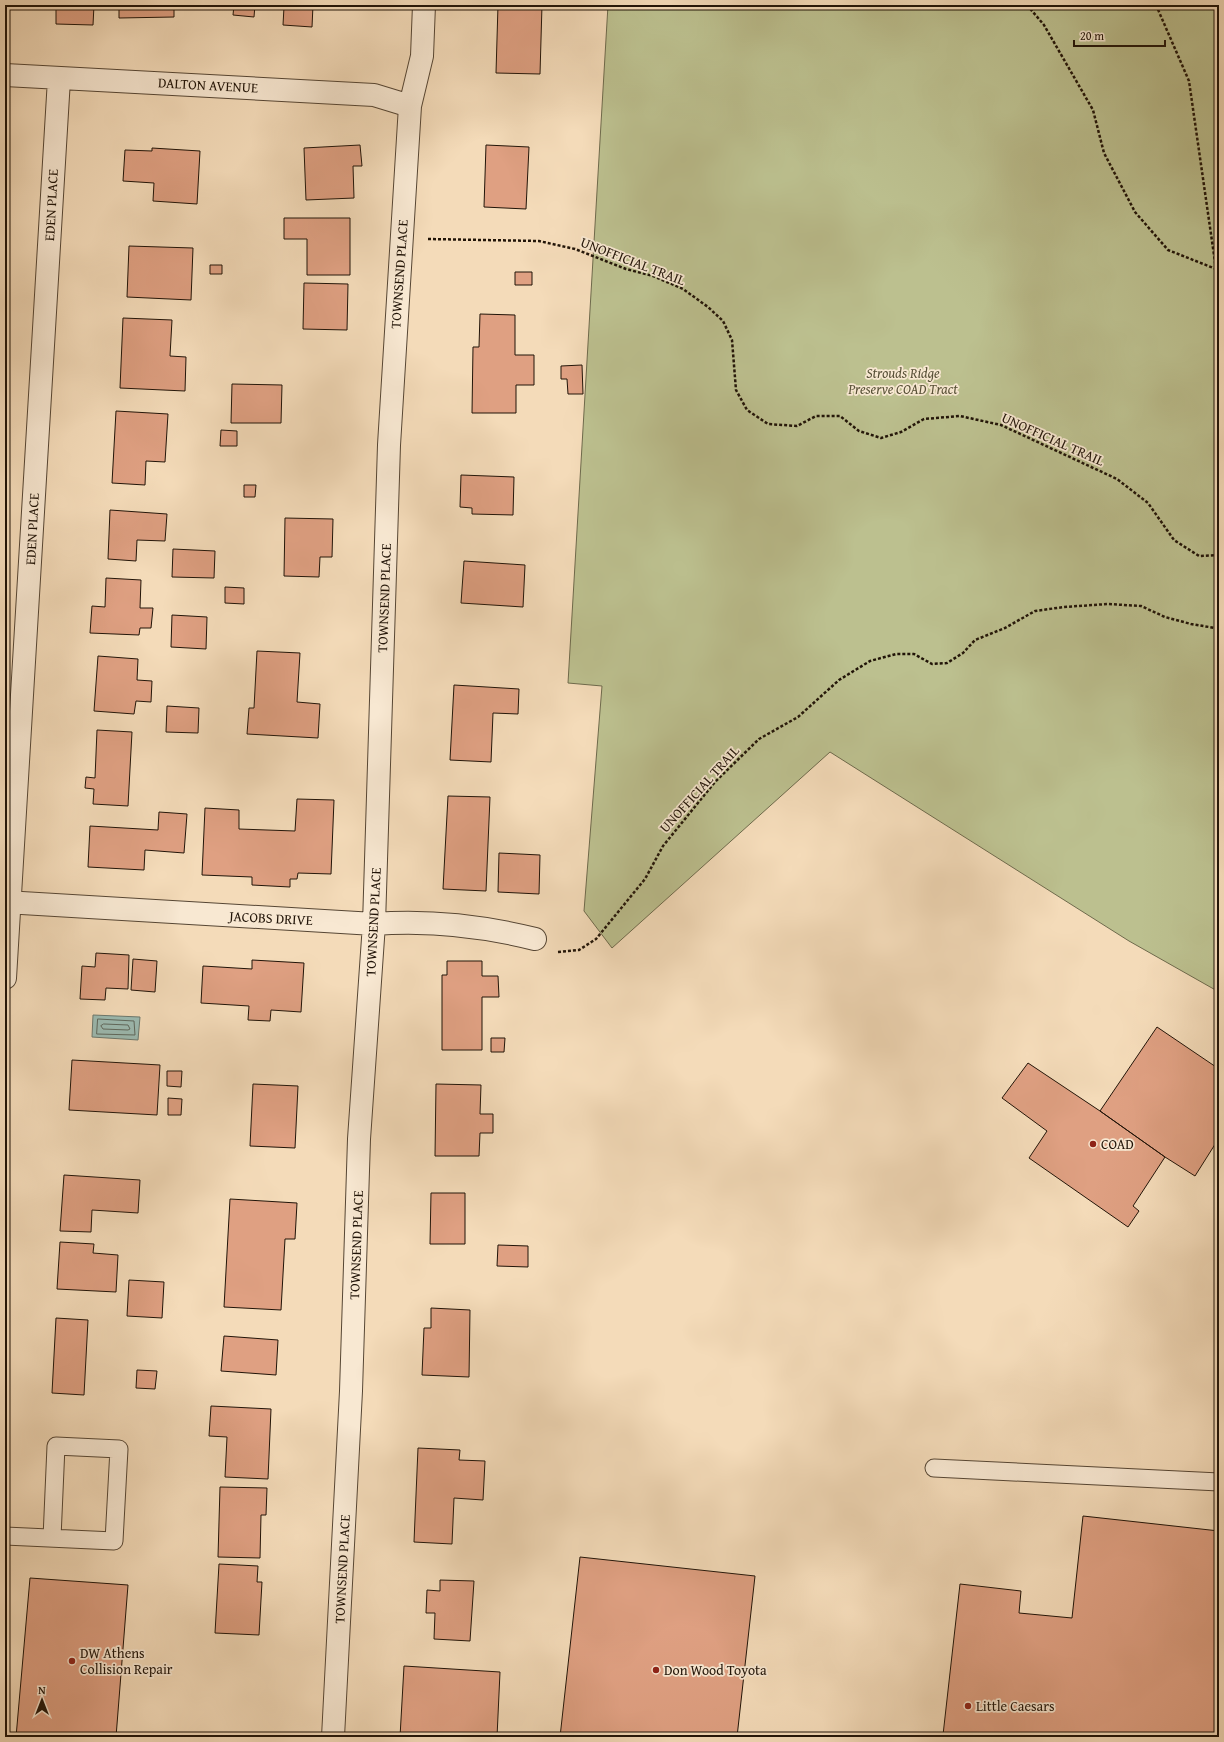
<svg xmlns="http://www.w3.org/2000/svg" width="1224" height="1742" viewBox="0 0 1224 1742" font-family="'Gentium Book Plus',serif">
<style>
.green{fill:#bcc08f;stroke:#6e6a4c}
.water{fill:#9cbbb2;stroke:#6b786e}
.lines{fill:none;stroke-linecap:round;stroke-linejoin:round}
.shore{stroke:#5e685d;stroke-width:1}
.building{fill:#dfa082;stroke:#211408}
.lane-casing{stroke:#564634;stroke-width:19}
.street-casing{stroke:#564634;stroke-width:24}
.path{stroke:#211408;stroke-width:2.5;stroke-dasharray:3 2;stroke-linecap:butt}
.lane{stroke:#f8e8d2;stroke-width:17}
.street{stroke:#f8e8d2;stroke-width:22}
.poi-dot{fill:#8f2418;stroke:#f8e8d2;stroke-width:1.5}
.labels{text-anchor:middle;dominant-baseline:central;stroke-width:3.5;stroke-linejoin:round;paint-order:stroke}
.street-label{font-size:14px;fill:#211408;stroke:#f8e8d2}
.park-label{font-size:14px;font-style:italic;fill:#575037;stroke:#f8e8d2}
.poi-label{font-size:14px;fill:#211408;stroke:#f8e8d2;text-anchor:start}
</style>
<rect width="100%" height="100%" fill="#f4dbb9"/>
<filter id="stains"><feTurbulence type="fractalNoise" baseFrequency=".005" numOctaves="4"/><feColorMatrix values="0 0 0 0 .2 0 0 0 0 .09 0 0 0 0 .02 0 0 0 .5 -.17"/></filter>
<radialGradient id="worn" r=".72"><stop offset=".6" stop-color="#630" stop-opacity="0"/><stop offset="1" stop-color="#630" stop-opacity=".3"/></radialGradient>
<path class="green" d="M608 5H1219V992L1129 941 830 752 612 948 584 911 602 686 568 683Z"/>
<path class="water" d="M93 1015 140 1017 138 1040 92 1037Z"/>
<g class="lines">
<path class="shore" d="M98 1019 134 1021 135 1035 97 1034Z
M104 1024 128 1025 130 1029 128 1030 103 1029 101 1026Z"/>
</g>
<path class="building" d="M56 5H94L93 25 56 24Z
M119 5H174V17L119 18Z
M234 5H255L254 17 233 15Z
M257 5H313L312 27 283 25 284 7Z
M498 5H542L540 74 496 73Z
M360 145 362 166H353L354 198 306 200 304 148Z
M486 145 529 147 526 209 484 207Z
M152 148 200 151 197 204 153 201 154 183 123 181 125 150 152 151Z
M284 218H350V275H307V239H284Z
M129 246 193 248 191 300 127 297Z
M210 265H222V274H210Z
M515 272H532V285H515Z
M304 283 348 284 347 330 303 329Z
M480 314 515 315V355H534V385H516V413H472L473 347H479Z
M123 318 172 320 170 356 186 357 185 391 120 388Z
M582 365 583 394H568L567 379H561V366Z
M232 384 282 385 281 423H231Z
M116 411 168 414 165 462 146 461 145 485 112 483Z
M221 430 237 431V446H220Z
M461 475 514 477 513 515 472 514V508L460 507Z
M244 485H256L255 497H244Z
M110 510 167 514 165 541 137 540 136 561 108 559Z
M285 518 333 519 332 557H320L319 577 284 576Z
M173 549 215 551 214 578 172 577Z
M464 561 525 565 523 607 461 603Z
M106 578 141 580 140 608H153L151 628H140L139 635 90 633 92 606 105 607Z
M225 587 244 588V604L225 603Z
M172 615 207 617 206 649 171 647Z
M257 651 300 653 297 702 320 704 318 738 247 734 249 708H254Z
M98 656 138 659 137 680 152 681 151 702 136 701 134 714 94 711Z
M454 685 519 689 518 714 493 713 491 762 450 760Z
M167 706 199 708 198 733 166 732Z
M97 730 132 732 128 806 93 804 94 789 85 788 86 777 95 778Z
M448 796 490 797 486 891 443 889Z
M297 799 334 800 331 874 298 873 297 879H290V887L252 885V877L202 875 205 808 239 810V829L295 831Z
M159 812 187 814 184 853 145 850 144 870 88 867 90 826 158 830Z
M499 853 540 855 539 894 498 892Z
M96 953 129 955 128 989 106 988 105 1000 80 999 82 966 95 967Z
M133 959 157 961 155 992 131 990Z
M252 960 304 963 301 1012 271 1010 270 1021 248 1020 249 1006 201 1003 203 966 252 969Z
M447 961H482V976H498L499 997H482V1050H442V975H447Z
M1157 1027 1219 1069V1138L1195 1176 1165 1157 1100 1111Z
M491 1038H505L504 1052H491Z
M72 1060 160 1065 157 1115 69 1110Z
M1028 1063 1100 1111 1165 1157 1133 1206 1139 1211 1128 1227 1029 1158 1047 1131 1002 1098Z
M167 1071H182L181 1087 167 1086Z
M253 1084 298 1086 295 1148 250 1146Z
M436 1084 481 1085 480 1114H493V1133H480L479 1156H435Z
M168 1098 182 1099 181 1115H168Z
M64 1175 140 1180 138 1213 92 1210 91 1232 60 1231Z
M431 1193H465V1244H430Z
M230 1199 297 1203 295 1239H285L281 1310 224 1307Z
M60 1242 94 1244 93 1253 118 1255 116 1292 57 1289Z
M498 1245 528 1246V1267L497 1266Z
M129 1280 164 1282 162 1318 127 1316Z
M431 1308 470 1310 469 1377 422 1375 424 1328H431Z
M56 1318 88 1320 84 1395 52 1393Z
M224 1336 278 1340 276 1375 221 1371Z
M137 1370 157 1371 155 1389 136 1388Z
M211 1406 271 1409 268 1479 225 1477 227 1437 209 1436Z
M418 1448 460 1450 459 1460 485 1461 483 1500 454 1498 452 1544 414 1542Z
M220 1487 267 1488 266 1515H261L260 1558 218 1557Z
M1083 1516 1219 1531V1737H959L943 1735 960 1584 1021 1591 1019 1613 1072 1618Z
M580 1557 755 1576 737 1737H560Z
M219 1564 258 1566 257 1582H262L259 1635 215 1633Z
M30 1578 128 1585 116 1737H16Z
M440 1580 474 1581 470 1641 434 1639 435 1613H426L427 1590 440 1591Z
M404 1666 500 1672 497 1737H400Z"/>
<g class="lines">
<defs>
<path id="lane" d="M934 1468 1219 1482
M5 1536 114 1541 119 1449 56 1446 52 1538"/>
<path id="street" d="M5 75 374 95 410 106
M5 902 374 924C427 920 483 926 535 939
M5 978 59 79
M333 1737 351 1391 359 1139 374 924 389 445 410 106 422 56 424 5"/>
</defs>
<use href="#lane" class="lane-casing"/>
<use href="#street" class="street-casing"/>
<path class="path" d="M1027 5 1044 25 1093 110 1104 153 1135 212 1168 250 1216 269 1219 276
M1156 5 1189 81 1216 269
M428 239 539 241 575 249 626 269 653 276 683 289 708 307 723 321 732 340 736 390 747 410 768 424 797 426 816 416H840L859 431 881 438 901 432 924 419 960 416 1001 425 1117 479 1148 503 1174 540 1199 556 1219 555
M558 952 579 950 596 939 645 879 663 846 715 782 759 739 798 717 839 680 870 661 896 654H914L932 664 947 663 963 653 975 640 1005 628 1035 611 1064 607 1108 604 1141 606 1165 617 1191 624 1215 628 1219 625"/>
<use href="#lane" class="lane"/>
<use href="#street" class="street"/>
</g>
<g class="poi-dot">
<circle cx="1093" cy="1144" r="4"/>
<circle cx="72" cy="1661" r="4"/>
<circle cx="656" cy="1670" r="4"/>
<circle cx="968" cy="1706" r="4"/>
</g>
<g class="labels">
<g class="street-label">
<text transform="translate(208 85) rotate(3)">DALTON AVENUE</text>
<text transform="translate(51 205) rotate(-87)">EDEN PLACE</text>
<text transform="translate(633 261) rotate(21)">UNOFFICIAL TRAIL</text>
<text transform="translate(399 274) rotate(-86)">TOWNSEND PLACE</text>
<text transform="translate(1053 439) rotate(24)">UNOFFICIAL TRAIL</text>
<text transform="translate(32 529) rotate(-87)">EDEN PLACE</text>
<text transform="translate(384 598) rotate(-88)">TOWNSEND PLACE</text>
<text transform="translate(699 789) rotate(-48)">UNOFFICIAL TRAIL</text>
<text transform="translate(271 918) rotate(3)">JACOBS DRIVE</text>
<text transform="translate(373 922) rotate(-87)">TOWNSEND PLACE</text>
<text transform="translate(356 1245) rotate(-88)">TOWNSEND PLACE</text>
<text transform="translate(342 1569) rotate(-87)">TOWNSEND PLACE</text>
</g>
<g class="park-label">
<text x="903" y="373">Strouds Ridge<tspan x="903" dy="16">Preserve COAD Tract</tspan></text>
</g>
<g class="poi-label">
<text x="1101" y="1144">COAD</text>
<text x="80" y="1653">DW Athens<tspan x="80" dy="16">Collision Repair</tspan></text>
<text x="664" y="1670">Don Wood Toyota</text>
<text x="976" y="1706">Little Caesars</text>
</g>
</g>
<rect width="1224" height="1742" fill="none" stroke="#f4dbb9" stroke-width="20"/>
<rect x="6" y="6" width="1212" height="1730" fill="none" stroke="#211408" stroke-width="2"/>
<rect x="10" y="10" width="1204" height="1722" fill="none" stroke="#211408"/>
<g transform="translate(42 1700)" stroke="#f8e8d2" stroke-width="3" paint-order="stroke">
<path d="M0-3L7 15L0 10L-7 15Z" fill="#211408"/>
<text y="-6" font-size="11" font-weight="bold" text-anchor="middle" fill="#211408">N</text>
</g>
<path d="M1074 40v6h91v-6" fill="none" stroke="#211408" stroke-width="2"/>
<text x="1080" y="40" font-size="12" fill="#211408" stroke="#f8e8d2" stroke-width="3" paint-order="stroke">20 m</text>
<rect width="100%" height="100%" filter="url(#stains)"/>
<rect width="100%" height="100%" fill="url(#worn)"/>
</svg>
